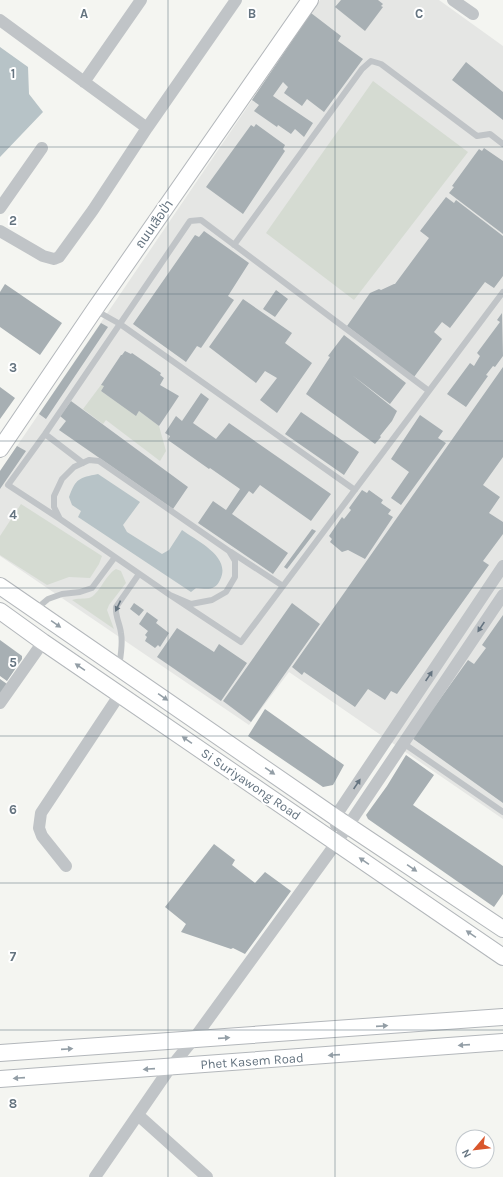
<svg xmlns="http://www.w3.org/2000/svg" width="503" height="1177" viewBox="0 0 503 1177" font-family="Karla,'Noto Sans Thai',sans-serif">
<style>
.built{fill:#e5e6e4}
.green{fill:#d5dbd2}
.water{fill:#b7c3c7}
.building{fill:#a7afb3}
.lines{fill:none;stroke-linecap:round;stroke-linejoin:round}
.secondary-casing{stroke:#b3b7bb;stroke-width:18}
.lane{stroke:#c0c4c7;stroke-width:6}
.street{stroke:#c0c4c7;stroke-width:12}
.secondary{stroke:#fff;stroke-width:16}
.oneway{fill:#657480}
.oneway2{fill:#939ea6}
.grid{fill:none;stroke:#657480;stroke-width:1;stroke-opacity:0.55}
.labels{text-anchor:middle;dominant-baseline:central;stroke-width:4;stroke-linejoin:round;paint-order:stroke}
.street-label{font-size:13px;fill:#657480;stroke:#fff}
.grid-label{font-size:13px;text-anchor:middle;font-weight:bold;fill:#657480;stroke:#fff;stroke-width:4;stroke-linejoin:round;paint-order:stroke}
</style>
<rect width="100%" height="100%" fill="#f4f5f1"/>
<path class="built" d="M320 0H439L503 46V819L289 672 249 725 0 556V471Z"/>
<path class="green" d="M373 81 468 152 354 300 266 233Z
M101 385 104 386 101 391 136 415 139 411 159 426 166 451 160 461 106 420 103 424 83 409Z
M21 504 102 556 99 564 90 578 69 577 47 585 0 555V536Z
M116 569 121 571 126 583 109 605 107 610 114 629 72 600C77 598 84 599 89 598 99 595 105 575 116 569Z"/>
<path class="water" d="M0 47 28 67 29 94 43 112 0 157Z
M98 474 140 502 123 525 127 532 162 554 169 550 182 530C197 541 232 557 220 580 215 591 207 589 196 588L191 592 78 517 81 511 72 505 69 497C76 478 79 478 98 474Z"/>
<path class="building" d="M341 0H378L383 4 381 6 383 7 365 31 335 7Z
M311 13 341 36 338 41 363 59 324 112 307 99 302 106 284 93 288 87 283 82 273 96 313 123 304 137 295 129 291 134 278 125 277 127 254 111 259 105 252 100Z
M466 62 503 92V120L452 80Z
M256 124 285 145 283 149 285 151 243 214 206 187 251 125 254 127Z
M484 148 503 161V234L449 193 454 187 452 186 479 149 482 151Z
M446 197 454 203 456 200 503 236V276L494 288 485 282 450 328 442 322 434 332 442 339 414 377 347 326 370 293 379 289 381 290 394 284H395L429 238 420 231Z
M204 231 249 263 228 296 234 300 201 348 197 346 186 362 133 324 195 235 199 237Z
M5 284 62 323 40 355 0 327V292Z
M276 290 288 299 275 317 263 309Z
M243 299 292 333 285 343 312 363 277 413 260 400 277 378 265 371 256 383 209 347Z
M502 313 503 356 495 367 493 366 486 375 488 376 466 407 447 394 470 363 474 366 480 356 477 353 500 322 497 320Z
M101 323 108 327 46 419 39 414Z
M344 335 406 383 390 404 352 375 397 411 392 421 380 436 381 437 375 444 306 394 330 357 328 356Z
M125 351 131 354 132 353 161 373 160 375 164 378 160 385 179 396 159 426 139 411 136 416 101 391 104 386 101 385 121 355H122Z
M503 367V457L483 485 500 497 489 513 503 522V534L483 561 489 565 397 694 391 691 385 700 368 689 355 707 304 672 302 675 292 667Z
M0 387 15 398 0 419Z
M201 393 209 399 193 423 216 439 229 423 331 494 311 521 260 485 253 494 249 491 232 514 288 553 273 574 198 523 213 501 226 510 240 489 210 468 209 469 168 440 170 436 165 433 176 416 182 421Z
M71 401 188 487 173 509 59 430 66 421 60 416Z
M301 412 359 452 344 475 285 434Z
M420 415 443 431 438 438 446 443 401 505 391 498 409 472 391 459Z
M17 446 26 451 0 489V471Z
M362 490 367 493 369 490 383 500 381 503 391 510 388 514 393 517 365 559 348 550 342 552 330 542 332 539 329 536 342 517 344 519 351 510 349 508Z
M312 529 316 531 287 569 284 567Z
M134 603 144 610 139 616 130 609Z
M292 603 320 624 251 722 223 701Z
M147 612 158 620 156 623 169 633 160 647 158 645 155 648 145 641 147 637 145 635 148 631 139 624Z
M503 615V803L412 738 468 660 474 664 486 648 482 645Z
M177 628 214 652 219 644 247 663 221 701 157 657Z
M0 640 22 656V659L7 681 0 676Z
M0 679 7 684 0 695Z
M265 709 344 765 333 785 323 787 248 736Z
M406 755 434 775 413 805 503 866V894L494 907 368 819 366 815 387 786Z
M214 844 235 860 232 865 255 883 265 872 291 891 245 954 233 948 231 949 181 932 186 924 165 907Z"/>
<g class="lines">
<defs>
<path id="secondary" d="M0 449 95 309 310 0
M0 586 335 817 503 929
M0 611 43 642 503 957
M0 1053 503 1017
M0 1079 503 1042"/>
</defs>
<use href="#secondary" class="secondary-casing"/>
<path class="lane" d="M234 245 362 69 371 61 381 64 477 136 490 134 503 144
M95 310 120 324 355 490
M45 434 83 463
M89 460 99 461 229 551 235 561V577L226 592 212 600 191 604 170 595 60 519 54 507V496L62 479 74 467Z
M60 519 8 485 45 434 190 221 201 220 429 391
M231 552 283 586
M170 595 241 642 503 292
M35 610 48 599 62 594 80 592 92 588 115 557
M119 666C121 654 123 644 121 633 120 624 115 616 116 607L139 574
M403 743 503 812"/>
<path class="street" d="M453 0 473 14
M0 20 147 128
M84 82 141 0
M0 208 42 148
M0 231 43 256 54 259 59 257 93 210 147 128 236 0
M0 703 43 642
M336 825 335 817 503 566
M66 866 42 836 39 828 41 813 120 694
M138 1115 207 1177
M95 1177 170 1068 193 1040 337 842 503 595"/>
<use href="#secondary" class="secondary"/>
</g>
<defs><path id="oneway-solid" d="M-6-.8H1V-3.2L6.5 0L1 3.2V.8H-6Z"/></defs>
<g class="oneway">
<use href="#oneway-solid" transform="translate(118 606) rotate(115)"/>
<use href="#oneway-solid" transform="translate(481 627) rotate(124)"/>
<use href="#oneway-solid" transform="translate(429 676) rotate(-56)"/>
<use href="#oneway-solid" transform="translate(357 784) rotate(-56)"/>
</g>
<g class="oneway2">
<use href="#oneway-solid" transform="translate(56 624) rotate(35)"/>
<use href="#oneway-solid" transform="translate(80 667) rotate(-146)"/>
<use href="#oneway-solid" transform="translate(163 697) rotate(35)"/>
<use href="#oneway-solid" transform="translate(187 740) rotate(-146)"/>
<use href="#oneway-solid" transform="translate(270 771) rotate(35)"/>
<use href="#oneway-solid" transform="translate(364 861) rotate(-146)"/>
<use href="#oneway-solid" transform="translate(412 868) rotate(34)"/>
<use href="#oneway-solid" transform="translate(471 934) rotate(-146)"/>
<use href="#oneway-solid" transform="translate(382 1026) rotate(-4)"/>
<use href="#oneway-solid" transform="translate(224 1038) rotate(-4)"/>
<use href="#oneway-solid" transform="translate(464 1045) rotate(176)"/>
<use href="#oneway-solid" transform="translate(67 1049) rotate(-4)"/>
<use href="#oneway-solid" transform="translate(334 1055) rotate(176)"/>
<use href="#oneway-solid" transform="translate(149 1069) rotate(176)"/>
<use href="#oneway-solid" transform="translate(19 1078) rotate(176)"/>
</g>
<path class="grid" d="M168 0V1177M335 0V1177M0 147H503M0 294H503M0 441H503M0 588H503M0 736H503M0 883H503M0 1030H503"/>
<g class="labels">
<g class="street-label">
<text transform="translate(154 224) rotate(-55)">ถนนเสือป่า</text>
<text transform="translate(251 784) rotate(34)">Si Suriyawong Road</text>
<text transform="translate(252 1061) rotate(-4)">Phet Kasem Road</text>
</g>
</g>
<g class="grid-label">
<text x="84" y="18">A</text>
<text x="252" y="18">B</text>
<text x="419" y="18">C</text>
<text x="13" y="78">1</text>
<text x="13" y="225">2</text>
<text x="13" y="372">3</text>
<text x="13" y="519">4</text>
<text x="13" y="667">5</text>
<text x="13" y="814">6</text>
<text x="13" y="961">7</text>
<text x="13" y="1108">8</text>
</g>
<g transform="translate(475 1149) rotate(242)"><circle r="19" fill="#ffffff" stroke="#c1c7cc"/>
<path d="M0-3L7 15L0 10L-7 15Z" fill="#d9562c"/>
<text y="-6" font-size="11" font-weight="bold" text-anchor="middle" fill="#657480">N</text>
</g>
</svg>
